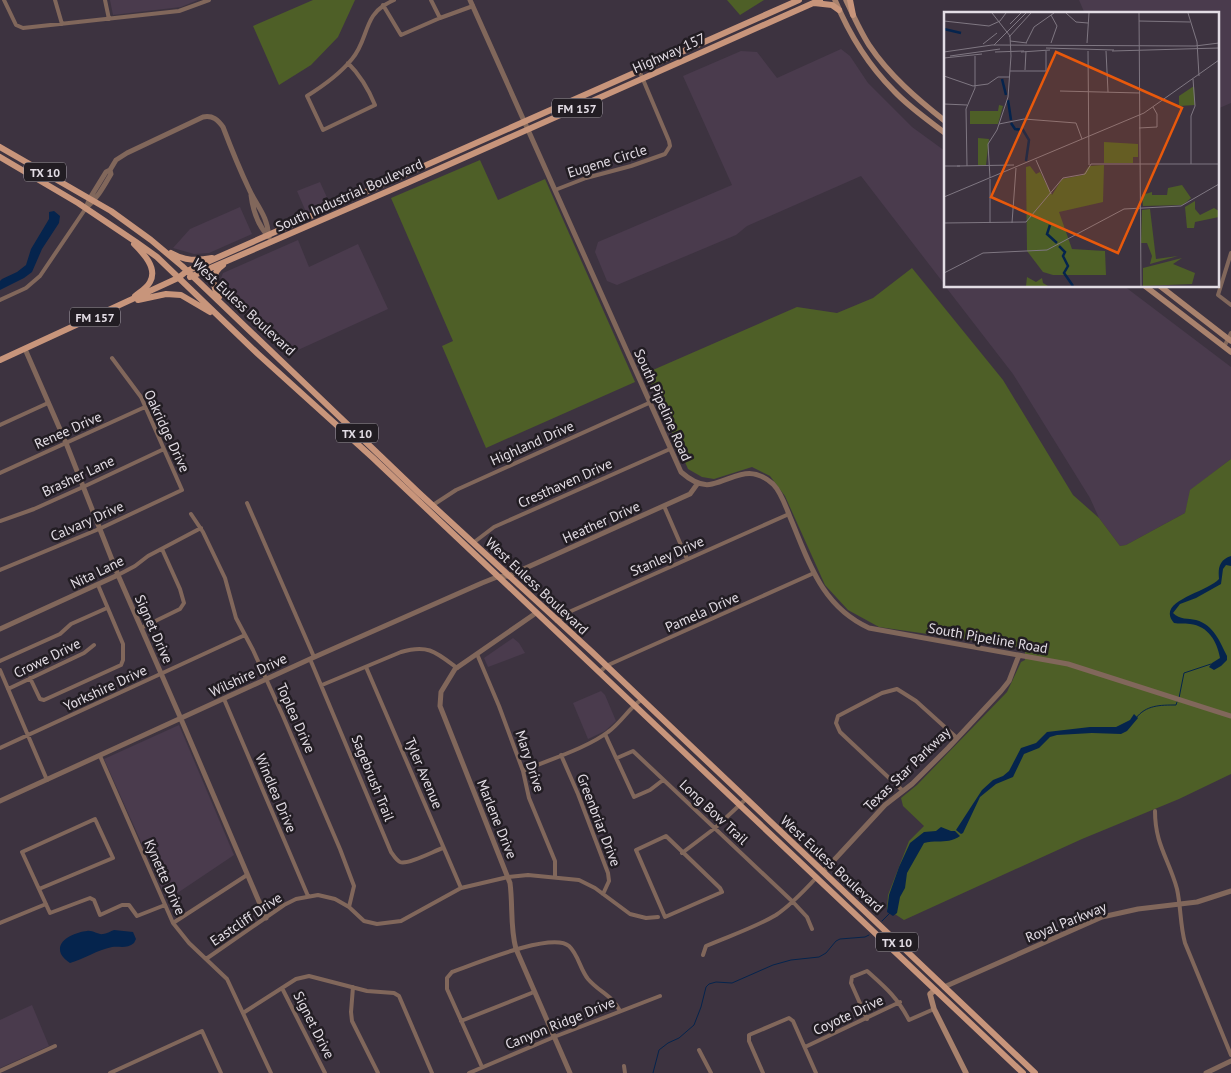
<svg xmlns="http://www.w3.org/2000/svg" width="1231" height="1073" viewBox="0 0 1231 1073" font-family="'PT Sans',sans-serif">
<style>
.built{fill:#4a3b4d}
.green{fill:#4e5f27}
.water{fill:#05244d}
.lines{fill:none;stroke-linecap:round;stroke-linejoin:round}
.stream{stroke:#05244d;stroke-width:1}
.minor{stroke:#81675b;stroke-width:4}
.tertiary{stroke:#81675b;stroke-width:5}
.secondary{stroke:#a9826d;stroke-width:5.5}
.primary{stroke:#c8957b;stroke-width:6}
.labels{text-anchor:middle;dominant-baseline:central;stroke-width:5;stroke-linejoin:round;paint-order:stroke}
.shield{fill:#221d23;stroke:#a9a3ab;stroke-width:1}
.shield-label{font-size:12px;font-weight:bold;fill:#e3dde5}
.street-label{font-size:14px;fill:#e3dde5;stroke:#221d23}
.inset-river{fill:none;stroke:#05244d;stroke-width:2.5}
.inset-road{fill:none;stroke:#7f7782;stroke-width:1}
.view{fill:#e8590c;fill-opacity:0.15;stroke:#e8590c;stroke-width:2.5}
.inset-edge{fill:none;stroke:#e3dde5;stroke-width:2.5}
</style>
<rect width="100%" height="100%" fill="#3d3340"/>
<path class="built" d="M110 0H198L181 7 113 15Z
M1079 0H1231V103L1217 109V14H1085Z
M841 49 850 56 868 83 912 127 945 151V285L861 176 747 226 736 235 617 285 607 281 595 252 598 242 732 185 683 76 741 51 757 52 777 78Z
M320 182 329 202 306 212 297 191Z
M240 207 252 234 209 253 194 254 173 248 190 229Z
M298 240 309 267 358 244 388 309 287 355 228 297 219 283 223 273Z
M945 286H1124L1231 367V459L1191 490 1185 513 1126 545 1120 546 1099 518 1090 498 1013 374Z
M513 638 519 643 525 653 488 667 484 658Z
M601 691 605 695 616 721 605 731 588 739 573 703Z
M179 725 234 855 167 900 104 759Z
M32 1005 49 1046 0 1068V1020Z"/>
<path class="green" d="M313 0H355L338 37 311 65 279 85 253 26Z
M727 0H764L740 15Z
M480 160 498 200 545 179 635 382 486 448 442 346 453 341 391 198Z
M912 268 1003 380 1073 495 1099 518 1120 546 1126 545 1185 513 1190 490 1231 459V774L1179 799 1082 839 904 920 887 909 888 895 909 841 924 826 903 806 901 798 917 785 1007 692 1021 662 1025 660V648L879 627 848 610 825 585 785 496 770 476 752 467 714 479 702 477 688 469 646 373 797 307 837 313 873 298Z"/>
<path class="water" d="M54 211 60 216 59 223 42 249 32 272 24 278 0 290V281L2 279 17 272 26 265 31 249 49 219V212Z
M1231 556V566L1226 565 1223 569 1221 584 1196 598 1180 604 1173 613C1180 620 1188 618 1196 620 1214 625 1220 642 1227 656V660L1221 666 1214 670 1209 667 1212 663 1220 658C1217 641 1208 626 1190 624 1184 623 1179 624 1174 623 1155 601 1206 593 1219 579 1218 568 1219 560 1231 556Z
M1134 714 1138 718 1127 731 1121 734 1092 733 1057 735 1050 737 1039 748 1024 754 1013 777 996 784 980 797 963 833 961 834 956 830 982 790 993 780 1003 776 1009 771 1021 748 1036 743 1047 732 1090 727H1116L1130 720Z
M941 827 951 831H955L960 836C948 845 935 839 924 843L907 873 905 888 900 897 897 913 893 916 887 912 889 895 899 867 910 843 924 832 936 831Z
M114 930 133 932 136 939 134 943C127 949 120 946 112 947 97 950 84 959 70 963 67 961 63 958 61 954 55 940 76 932 87 931 93 930 98 935 103 934 106 934 111 931 114 930Z"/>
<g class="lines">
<path class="stream" d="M1179 698 1184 673 1211 664
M1136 718C1146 705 1160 705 1176 705L1177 702
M882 921 890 913
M653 1073 659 1050 668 1043 679 1038 694 1025 701 1007 706 987 709 984 716 982 732 983 773 965 791 960 819 957 826 953 836 941 840 939 865 937 869 935"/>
<path class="minor" d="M4 0 16 25 23 28 179 11 209 0
M55 0 62 24
M105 0 109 19
M431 0 440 18
M383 5 401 35 440 18 473 6
M348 63C361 76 368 88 375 105L323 130 307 96C323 86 340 74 352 59 364 45 364 30 373 16 378 8 386 4 394 0
M555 190 586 178 631 166 665 154 670 146 669 141 639 70
M1231 253 1218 295 1231 305
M0 300 26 288 40 276 86 208
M1224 347 1231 333
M0 425 48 403
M0 473 145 407
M247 503 314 657
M433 505 456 490 649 403
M664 506 687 559
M191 514 203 532 225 578 236 618 253 650 283 716 340 849 354 886 349 907
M0 521 34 509 83 487 164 449
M473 543 494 527 670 449
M0 570 99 529 182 490 141 397 112 358
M118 575 135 566 148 556 201 528
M557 621 569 612 789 514
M141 628 180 609 184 603 180 589 162 549
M477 654 499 706 523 771 529 798 555 861V877
M310 659 391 852C394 856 396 860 400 862 408 865 434 851 443 848
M0 661 60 634 71 624 107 608
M366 667 461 888
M0 670 47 780
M600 672 606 666 814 573
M30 678 40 699 44 700 121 665 123 660V644L98 585
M322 685 401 652C428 644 436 652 457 668
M8 689 84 653 94 645
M224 699 308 896
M605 734 634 797 650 790 663 780
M0 748 245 635
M561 755 578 794 608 873 609 881 603 894
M100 756 173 923 189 943 227 979 271 1073
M617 758 633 751 793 902 807 917 812 929
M523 771C548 760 587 748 608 732 621 723 629 708 641 700
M903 791 840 732 836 723 838 716 882 693 897 689 916 701 957 738
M1155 811C1155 845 1169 859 1177 889 1181 907 1180 925 1185 943L1231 1055
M666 836 720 888 722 892 665 917 636 850Z
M682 853 715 828 746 799
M39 889 113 858 95 819 22 852 50 913 90 898 94 900 100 915 122 905H129L137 916 165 905
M0 923 46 904
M173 923 247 875
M703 955 706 946C729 936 754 928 776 915 791 905 804 891 816 878
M206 959 284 905 296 899 318 895 335 899 349 907 364 921 377 924 401 921 461 888 508 877 528 875 579 880 595 888 630 914 646 918 658 917
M353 987 351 1012 352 1021 378 1073
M282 988 325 1073
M243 1013 296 979 309 976 367 991 394 993 399 996 432 1073
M867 1019 851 983 852 977 867 971C886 988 897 997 909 1020L934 1009
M461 1021 534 992
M805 1047 900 1002
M699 1050 711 1073
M624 1066 625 1073
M482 1067 447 989V978L452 972C472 965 552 931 569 946 578 954 580 969 588 979 599 992 612 995 620 1011
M0 1071 55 1046
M110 1073 202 1031 221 1073
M469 1073 554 1037 660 996
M763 1073 749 1041V1035L789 1018 793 1021 816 1073"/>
<path class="tertiary" d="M470 0 681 472C689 479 701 487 712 484 735 479 749 463 773 484 781 492 786 507 790 517 809 562 821 606 869 628L1068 664 1231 716
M251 195C253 211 258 226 269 237
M86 208 90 198 106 172 110 170 116 160 127 153 203 117C213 115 218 120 223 127 231 148 239 168 249 189 255 203 269 218 268 235
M86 208C97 199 104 186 111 174L110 170
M25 349 66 443 118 575 181 719 266 918
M536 613 455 669 441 692 440 706 510 883C513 905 510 928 516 949L570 1073
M0 629 118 575
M0 801 310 659 482 583 497 577 508 576 690 494 698 483
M823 872 885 805 912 784 948 748 1001 691 1009 681 1019 655
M944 987 1102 917 1138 909 1197 902 1231 891
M1206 1073 1231 1061"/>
<path class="secondary" d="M835 0C849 34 868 65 894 91 909 107 928 120 945 133
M846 0C853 15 860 31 869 45 889 75 917 99 945 121
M1145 286 1231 352
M1160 286 1231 341
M935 990 930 994 934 1009 966 1073"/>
<path class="primary" d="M850 0 853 15
M814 3 832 5 839 10
M0 147 111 211 151 240 182 266 418 492 592 652 1035 1073
M0 157 78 203 136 242 157 257 258 354 373 458 1023 1073
M134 244C143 253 158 268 150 282 147 288 140 292 135 296
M171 253C185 261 197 261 212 258
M190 277 407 183 820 0
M219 297C212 286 211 273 223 265
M138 300 166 294 181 295 210 312
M0 360 178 278 187 271 799 0"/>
</g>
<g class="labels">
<g class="shield">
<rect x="552" y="98.5" width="50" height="19" rx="4"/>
<rect x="24" y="162.5" width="42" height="19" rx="4"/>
<rect x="70" y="307.5" width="50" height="19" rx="4"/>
<rect x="336" y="423.5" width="42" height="19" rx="4"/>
<rect x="876" y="932.5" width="42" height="19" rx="4"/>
</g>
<g class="shield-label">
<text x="577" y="108">FM 157</text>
<text x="45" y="172">TX 10</text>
<text x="95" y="317">FM 157</text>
<text x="357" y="433">TX 10</text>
<text x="897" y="942">TX 10</text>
</g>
<g class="street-label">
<text transform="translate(669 53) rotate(-24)">Highway 157</text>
<text transform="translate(607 161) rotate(-17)">Eugene Circle</text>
<text transform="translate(349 195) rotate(-24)">South Industrial Boulevard</text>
<text transform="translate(244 307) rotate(43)">West Euless Boulevard</text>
<text transform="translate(663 405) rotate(66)">South Pipeline Road</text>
<text transform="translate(68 430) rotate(-24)">Renee Drive</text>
<text transform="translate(167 431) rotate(65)">Oakridge Drive</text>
<text transform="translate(532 443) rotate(-24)">Highland Drive</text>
<text transform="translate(78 476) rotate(-25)">Brasher Lane</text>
<text transform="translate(565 483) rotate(-24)">Cresthaven Drive</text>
<text transform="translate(87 521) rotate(-24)">Calvary Drive</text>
<text transform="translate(601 522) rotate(-24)">Heather Drive</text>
<text transform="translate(667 556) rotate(-24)">Stanley Drive</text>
<text transform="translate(97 572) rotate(-26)">Nita Lane</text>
<text transform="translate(537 586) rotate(43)">West Euless Boulevard</text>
<text transform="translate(702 612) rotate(-24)">Pamela Drive</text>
<text transform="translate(154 629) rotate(66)">Signet Drive</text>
<text transform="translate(988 638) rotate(10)">South Pipeline Road</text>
<text transform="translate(47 658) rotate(-26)">Crowe Drive</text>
<text transform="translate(248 675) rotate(-25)">Wilshire Drive</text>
<text transform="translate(105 688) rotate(-25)">Yorkshire Drive</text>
<text transform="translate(296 718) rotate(66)">Toplea Drive</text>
<text transform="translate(530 761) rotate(72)">Mary Drive</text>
<text transform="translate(907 769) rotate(-44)">Texas Star Parkway</text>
<text transform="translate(424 773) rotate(67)">Tyler Avenue</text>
<text transform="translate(373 778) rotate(68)">Sagebrush Trail</text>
<text transform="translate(276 793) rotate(67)">Windlea Drive</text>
<text transform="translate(714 812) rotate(43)">Long Bow Trail</text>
<text transform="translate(497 819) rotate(68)">Marlene Drive</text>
<text transform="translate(599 820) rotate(69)">Greenbriar Drive</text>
<text transform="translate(832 864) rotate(43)">West Euless Boulevard</text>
<text transform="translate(165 877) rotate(66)">Kynette Drive</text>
<text transform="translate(246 919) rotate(-34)">Eastcliff Drive</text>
<text transform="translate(1066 922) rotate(-22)">Royal Parkway</text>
<text transform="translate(848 1015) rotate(-25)">Coyote Drive</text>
<text transform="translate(560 1023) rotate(-22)">Canyon Ridge Drive</text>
<text transform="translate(314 1025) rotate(63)">Signet Drive</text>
</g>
</g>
<g transform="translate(944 12)">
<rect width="275" height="275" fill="#3d3340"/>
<path d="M250 74 251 93 235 94V84ZM55 93 59 94 54 112H26V99H54ZM34 126 45 127 42 153H34ZM160 130 194 132V145H189V151H160ZM160 153 159 190 115 200 128 237 161 239 162 263H109L99 260 83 239 82 155 86 154 92 162 96 160 108 183 118 167 139 163 145 154ZM238 173 247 186 239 193 199 194 198 183 208 180V183H223L224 176ZM251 189V197L256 203 270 196 275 199V205L251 210 250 216H243L241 195ZM206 197 212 247 234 244 206 252 208 244 203 231H197L198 198ZM238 246 229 252 251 261 248 272 199 274V256ZM83 265 92 270 98 266 99 271 104 274H82Z" fill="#4e5f27"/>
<path class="inset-river" d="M0 17 17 21M58 67 62 83M64 88 67 108M67 111 71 117 79 118 85 128 82 149M106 213 103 222 113 231M115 234 121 240 119 244 124 254 120 261 129 274"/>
<path class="inset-road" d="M122 1 132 10 144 11M195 1 197 274M244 1 253 30 255 64M0 9 45 14 56 9 62 1M195 9 246 10M66 12 77 1M65 25 87 1M66 29 83 31M82 31 90 15 110 1M107 31 113 14 107 3M143 31 145 1M39 32 53 21M50 33 82 1M102 36 170 38M144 39 145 153M162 39 164 80M168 39 275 36M0 40 48 33 251 34 275 31M51 40 80 39M77 40 106 38M6 44 56 37M0 46 38 42M81 58 82 39M66 59H102V39M0 64 29 74 44 72 54 65H66M116 79 196 81M0 92 23 93M55 112 80 107 132 111 138 127M195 116 213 115V102L209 95M92 148 107 182M247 152V104L251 94 249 67M0 154H16M13 154 70 153M23 154 22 97 31 76V44M46 166 44 132 53 118 64 85 67 44 66 24 48 1M46 167V211M0 185 200 101 275 48M0 211 82 210 119 166 141 162 147 152H275M68 211 72 156M0 261 39 241 103 238 180 197 237 194 275 172"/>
<path class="view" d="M112 40 238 96 174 241 47 185Z"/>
<rect width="275" height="275" class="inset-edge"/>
</g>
</svg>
